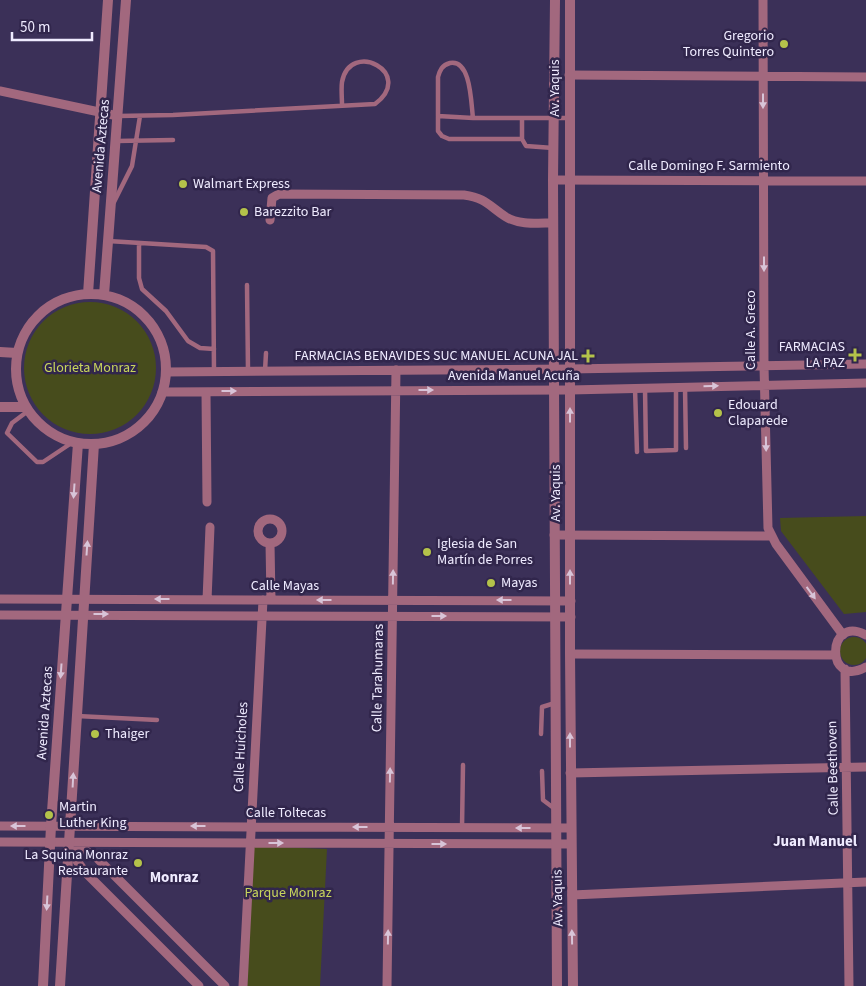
<svg xmlns="http://www.w3.org/2000/svg" width="866" height="986" viewBox="0 0 866 986" font-family="'Source Sans 3',sans-serif">
<style>
.green{fill:#474c1c}
.lines{fill:none;stroke-linecap:round;stroke-linejoin:round}
.service{stroke:#a2687e;stroke-width:4.5}
.minor{stroke:#a2687e;stroke-width:9}
.tertiary{stroke:#a2687e;stroke-width:10}
.oneway{fill:#d8c4d8}
.poi-dot{fill:#b4c24a;stroke:#31264c;stroke-width:2}
.labels{text-anchor:middle;dominant-baseline:central;stroke-width:5;stroke-linejoin:round;paint-order:stroke}
.poi-label{font-size:14px;fill:#efebff;stroke:#31264c;text-anchor:start}
.street-label{font-size:14px;fill:#efebff;stroke:#31264c}
.park-label{font-size:14px;fill:#c8d65c;stroke:#31264c}
.neighbourhood-label{font-size:15px;font-weight:bold;fill:#efebff;stroke:#31264c}
</style>
<rect width="100%" height="100%" fill="#3b3058"/>
<path class="green" d="M24 368a66 66 0 1 1 132 0a66 66 0 1 1-132 0Z
M866 516V612L844 614 781 531 780 518Z
M840 651a14 14 0 1 1 28 0a14 14 0 1 1-28 0Z
M254 846 327 849 320 986H247Z"/>
<g class="lines">
<path class="service" d="M118 116 173 115 375 104C416 73 350 39 342 82 341 89 342 98 342 105
M438 116 473 118
M522 119V139L526 146 553 148
M522 139H449L442 136 438 131V77C440 70 442 65 450 63 471 59 471 103 473 118H569
M116 141 173 140
M114 202 132 166 140 116
M108 241 206 247 213 251 214 371
M139 243V278L142 289 166 311 188 341 200 348 214 349
M247 285 248 371
M265 371 266 353
M685 387 686 448
M635 388 637 452
M645 388 646 451 676 450V387
M28 411 12 423 7 433 37 462H43L73 442
M77 716 157 720
M541 734 542 707 555 703
M542 771 543 800 555 809
M462 828 463 765"/>
<path class="minor" d="M763 0 764 366 768 528 776 544 843 635
M569 75 866 77
M0 91 118 116
M553 180 866 181
M270 220 272 198 279 194 464 195C486 198 489 206 506 217 519 225 538 223 553 223
M166 372 569 369 866 364
M162 392 570 390 866 383
M206 392 207 502
M258 531a12 12 0 1 1 24 0a12 12 0 1 1-24 0Z
M554 535 771 536
M270 543 271 600
M0 599 571 601
M207 600 210 527
M0 615 571 617
M866 635C826 613 825 690 866 667
M570 654 835 655
M845 669 849 986
M570 773 866 767
M0 826 571 828
M0 842 571 844
M70 842 77 861 85 872 199 986
M72 842 96 857 225 986
M572 895 866 882
M243 986 263 600
M387 986 396 370"/>
<path class="tertiary" d="M555 0 553 180 557 986
M570 0V654L573 986
M16 369a75 75 0 1 1 150 0a75 75 0 1 1-150 0Z
M88 294 108 0
M104 295 126 0
M0 352 17 353
M0 407H26
M43 986 51 826 78 443
M60 986 94 444"/>
</g>
<defs><path id="oneway-solid" d="M-6-.8H1V-3.2L6.5 0L1 3.2V.8H-6Z" transform="scale(1.25)"/></defs>
<g class="oneway">
<use href="#oneway-solid" transform="translate(763 101) rotate(90)"/>
<use href="#oneway-solid" transform="translate(764 264) rotate(90)"/>
<use href="#oneway-solid" transform="translate(711 386) rotate(-1)"/>
<use href="#oneway-solid" transform="translate(426 390)"/>
<use href="#oneway-solid" transform="translate(229 391)"/>
<use href="#oneway-solid" transform="translate(570 415) rotate(-90)"/>
<use href="#oneway-solid" transform="translate(766 444) rotate(89)"/>
<use href="#oneway-solid" transform="translate(74 491) rotate(94)"/>
<use href="#oneway-solid" transform="translate(87 548) rotate(-86)"/>
<use href="#oneway-solid" transform="translate(393 577) rotate(-89)"/>
<use href="#oneway-solid" transform="translate(570 577) rotate(-90)"/>
<use href="#oneway-solid" transform="translate(811 593) rotate(54)"/>
<use href="#oneway-solid" transform="translate(162 599) rotate(-180)"/>
<use href="#oneway-solid" transform="translate(324 600) rotate(-180)"/>
<use href="#oneway-solid" transform="translate(504 600) rotate(-180)"/>
<use href="#oneway-solid" transform="translate(101 614)"/>
<use href="#oneway-solid" transform="translate(439 616)"/>
<use href="#oneway-solid" transform="translate(61 671) rotate(94)"/>
<use href="#oneway-solid" transform="translate(570 740) rotate(-90)"/>
<use href="#oneway-solid" transform="translate(390 775) rotate(-89)"/>
<use href="#oneway-solid" transform="translate(73 780) rotate(-87)"/>
<use href="#oneway-solid" transform="translate(18 826) rotate(-180)"/>
<use href="#oneway-solid" transform="translate(198 826) rotate(-180)"/>
<use href="#oneway-solid" transform="translate(360 827) rotate(-180)"/>
<use href="#oneway-solid" transform="translate(523 828) rotate(-180)"/>
<use href="#oneway-solid" transform="translate(276 843)"/>
<use href="#oneway-solid" transform="translate(439 844)"/>
<use href="#oneway-solid" transform="translate(47 903) rotate(93)"/>
<use href="#oneway-solid" transform="translate(388 937) rotate(-89)"/>
<use href="#oneway-solid" transform="translate(572 937) rotate(-91)"/>
</g>
<g class="poi-dot">
<circle cx="784" cy="44" r="5"/>
<circle cx="183" cy="184" r="5"/>
<circle cx="244" cy="212" r="5"/>
<path d="M852.5 347.5h5v5h5v5h-5v5h-5v-5h-5v-5h5z"/>
<path d="M585.5 348.5h5v5h5v5h-5v5h-5v-5h-5v-5h5z"/>
<circle cx="718" cy="413" r="5"/>
<circle cx="427" cy="552" r="5"/>
<circle cx="491" cy="583" r="5"/>
<circle cx="95" cy="734" r="5"/>
<circle cx="49" cy="815" r="5"/>
<circle cx="138" cy="863" r="5"/>
</g>
<g class="labels">
<g class="poi-label">
<text x="774" y="36" text-anchor="end">Gregorio<tspan x="774" dy="16">Torres Quintero</tspan></text>
<text x="193" y="184">Walmart Express</text>
<text x="254" y="212">Barezzito Bar</text>
<text x="845" y="347" text-anchor="end">FARMACIAS<tspan x="845" dy="16">LA PAZ</tspan></text>
<text x="578" y="356" text-anchor="end">FARMACIAS BENAVIDES SUC MANUEL ACUNA JAL</text>
<text x="728" y="405">Edouard<tspan x="728" dy="16">Claparede</tspan></text>
<text x="437" y="544">Iglesia de San<tspan x="437" dy="16">Martín de Porres</tspan></text>
<text x="501" y="583">Mayas</text>
<text x="105" y="734">Thaiger</text>
<text x="59" y="807">Martin<tspan x="59" dy="16">Luther King</tspan></text>
<text x="128" y="855" text-anchor="end">La Squina Monraz<tspan x="128" dy="16">Restaurante</tspan></text>
</g>
<g class="street-label">
<text transform="translate(555 88) rotate(-90)">Av. Yaquis</text>
<text transform="translate(101 146) rotate(-85)">Avenida Aztecas</text>
<text x="709" y="166">Calle Domingo F. Sarmiento</text>
<text transform="translate(751 330) rotate(-90)">Calle A. Greco</text>
<text x="514" y="376">Avenida Manuel Acuña</text>
<text transform="translate(556 493) rotate(-90)">Av. Yaquis</text>
<text x="285" y="586">Calle Mayas</text>
<text transform="translate(378 678) rotate(-89)">Calle Tarahumaras</text>
<text transform="translate(45 713) rotate(-86)">Avenida Aztecas</text>
<text transform="translate(241 747) rotate(-87)">Calle Huicholes</text>
<text transform="translate(833 768) rotate(-91)">Calle Beethoven</text>
<text x="286" y="813">Calle Toltecas</text>
<text transform="translate(558 898) rotate(-91)">Av. Yaquis</text>
</g>
<g class="park-label">
<text x="90" y="368">Glorieta Monraz</text>
<text x="288" y="893">Parque Monraz</text>
</g>
<g class="neighbourhood-label">
<text x="815" y="841">Juan Manuel</text>
<text x="174" y="877">Monraz</text>
</g>
</g>
<path d="M12 32v8h80v-8" fill="none" stroke="#efebff" stroke-width="2.5"/>
<text x="20" y="32" font-size="15" fill="#efebff" stroke="#31264c" stroke-width="4" paint-order="stroke">50 m</text>
</svg>
